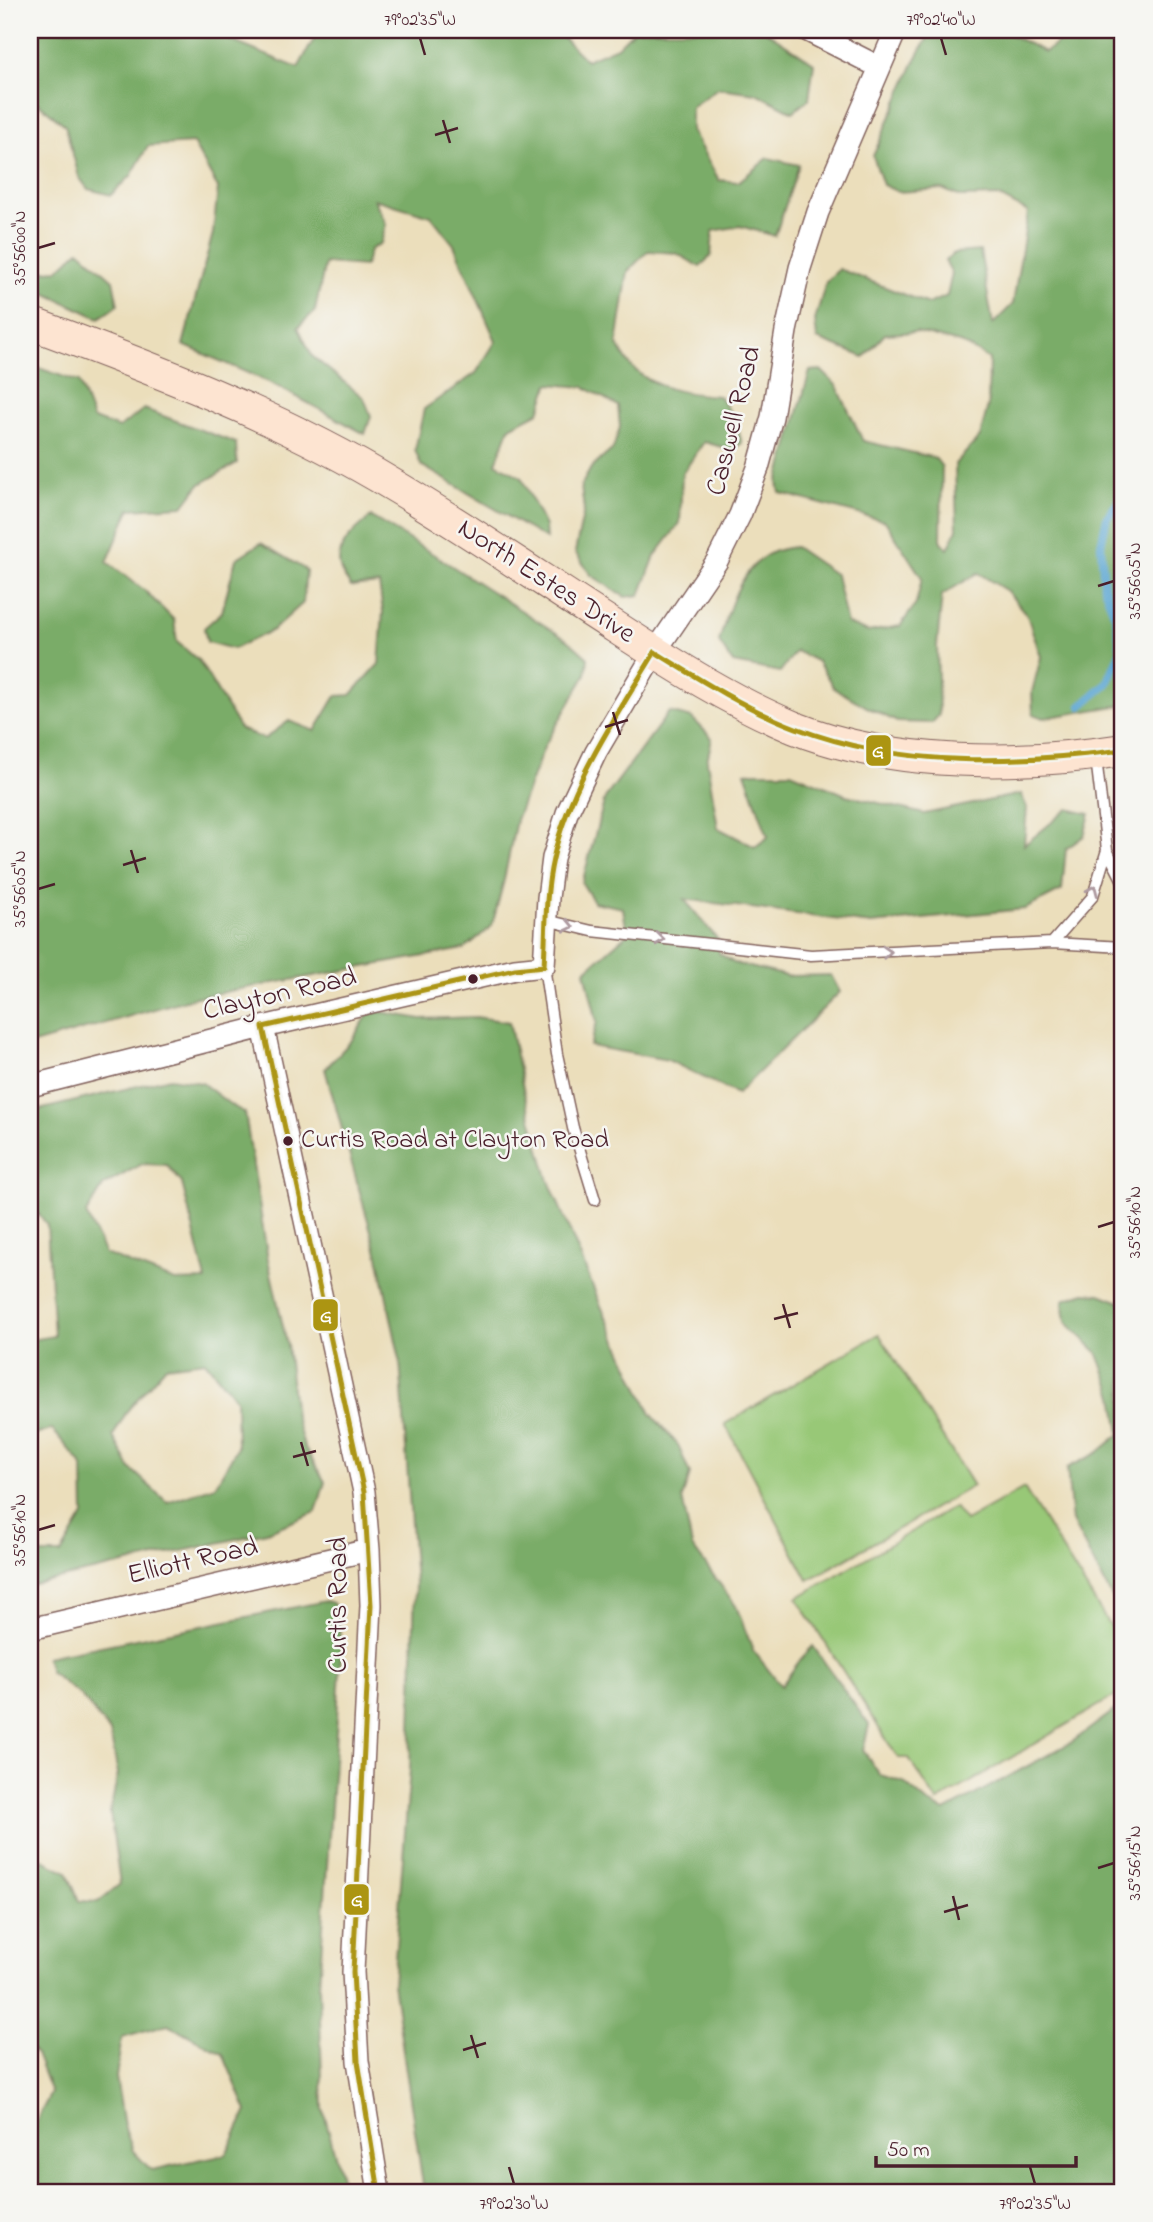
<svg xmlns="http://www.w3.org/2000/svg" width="1153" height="2222" viewBox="0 0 1153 2222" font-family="'Indie Flower',sans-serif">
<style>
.green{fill:#98c877;stroke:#717451;stroke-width:2}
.forest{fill:#7aac68;stroke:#62664a;stroke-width:2;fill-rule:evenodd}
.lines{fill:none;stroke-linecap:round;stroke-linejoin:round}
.stream{stroke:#58a4d1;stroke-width:8}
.lane-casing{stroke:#82625d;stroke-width:13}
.street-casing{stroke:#82625d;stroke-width:24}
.secondary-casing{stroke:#82625d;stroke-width:34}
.lane{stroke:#fff;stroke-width:10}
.street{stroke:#fff;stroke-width:21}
.secondary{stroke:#fde4d1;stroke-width:32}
.bus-1-casing{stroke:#f6f6f2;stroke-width:10}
.bus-1{stroke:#ac9512;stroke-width:5}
.oneway{stroke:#ae9aa0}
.ticks{fill:none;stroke:#4a1f2b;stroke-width:2.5}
.bus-dot{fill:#4a1f2b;stroke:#f6f6f2;stroke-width:2.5}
.labels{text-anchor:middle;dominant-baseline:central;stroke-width:5;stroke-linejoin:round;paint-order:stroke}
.bus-label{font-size:26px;fill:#4a1f2b;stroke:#f6f6f2;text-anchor:start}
.street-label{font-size:28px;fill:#4a1f2b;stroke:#f6f6f2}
.line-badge{stroke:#f6f6f2;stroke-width:2.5}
.badge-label{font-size:19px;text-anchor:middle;font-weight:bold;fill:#fff}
.neatline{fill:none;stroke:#4a1f2b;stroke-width:2.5}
.ticks-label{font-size:18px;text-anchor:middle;fill:#4a1f2b}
</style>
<rect width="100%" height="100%" fill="#f6f6f2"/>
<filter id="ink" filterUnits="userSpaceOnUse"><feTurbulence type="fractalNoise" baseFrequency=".0143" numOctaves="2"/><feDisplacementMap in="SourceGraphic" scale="14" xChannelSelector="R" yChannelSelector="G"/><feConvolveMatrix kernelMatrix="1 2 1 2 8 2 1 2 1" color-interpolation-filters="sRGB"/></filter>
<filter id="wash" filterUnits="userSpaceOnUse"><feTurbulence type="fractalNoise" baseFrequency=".00686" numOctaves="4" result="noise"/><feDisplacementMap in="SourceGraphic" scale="28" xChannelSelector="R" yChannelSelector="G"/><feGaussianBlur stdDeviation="1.57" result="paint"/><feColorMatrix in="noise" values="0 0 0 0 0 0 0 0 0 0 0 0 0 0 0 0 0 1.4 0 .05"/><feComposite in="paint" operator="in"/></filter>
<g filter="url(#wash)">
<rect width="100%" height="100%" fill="#ebdebb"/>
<path class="green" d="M879 1334 973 1486 808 1580 725 1424Z
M1024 1488 1123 1647V1691L937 1802 909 1758H898L797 1598 954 1507 965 1521Z"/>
<path class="forest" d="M30 30H205L298 68 319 30H555L586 60 617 47 634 30H764L814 63 809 99 793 112 756 93 718 88 691 107V130L719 180 738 182 768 158 799 165 775 236 740 226 713 231 711 256 700 267 676 253 648 251 628 271 617 344C622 351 626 361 632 367 654 390 689 394 719 396L735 419 742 443 732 450 704 442 682 474 680 523 655 556 640 595 625 597 591 575 575 552 584 510 581 486 591 468 613 449 620 427 618 406 584 387 549 384 539 412 510 427 496 463 521 477 545 526 546 539 421 465 415 450 424 409 476 373 496 341 454 245 431 216 374 199 386 224 381 243 370 250 365 266 325 263 315 311 298 327 312 356 364 398 371 416 365 434 273 384 183 345 213 233 218 188 193 143 148 146 131 176 111 195 88 189 79 177 65 125 39 104 30 101Z
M932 30H1001L1045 52 1075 30H1121L1123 59 1118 83 1123 102V705L1044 718 1033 714 1032 692 1041 657 1027 615 1007 591 978 573 942 595 937 646 939 715 932 723 897 722 867 707 834 688 818 662 796 651 780 672 733 663 719 642C728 611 740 566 773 552 779 549 788 548 795 547L836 575 847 624 868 632 900 626 916 604 922 578 885 521 780 493 778 482 810 371 821 370 837 386 863 441 935 458 942 467 941 542 948 549 957 529 955 464 980 437 988 405 989 359 963 344 917 332 885 334 864 357 817 339 815 320 826 282 839 269 928 304 947 296 952 273 945 261 954 253 980 251 993 324 1013 304 1028 212 998 196 961 197 942 189 898 192 883 185 873 156 916 59Z
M79 250 113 280 118 305 99 318 47 294 30 290V272L58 270Z
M30 365 79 382 93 419 119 428 144 409 236 443 237 463 199 485 183 506 130 509 107 562 144 590 174 620 177 642 199 661 240 729 264 739 289 721 315 731 336 696 351 695 379 664 383 612 379 584 351 587C348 581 341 574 340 567 334 547 357 528 371 517L433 554 569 641 588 658 586 675 545 745 516 820 504 880 492 926 464 949 196 997 30 1045Z
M261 543 306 570 303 603 273 630 233 649 207 642 204 628 222 612 236 559Z
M669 712 692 718 712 738 707 761 718 828 755 847 768 837 745 772H791L846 795 924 814 1021 794 1027 808 1024 845 1068 809 1090 814 1084 836 1066 849 1062 890 1025 909 871 924 684 899 719 941V953L734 963 787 976 831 975 840 992 737 1094 668 1060 590 1046 597 1022 585 971 627 934 623 908 594 902 582 883 605 798Z
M371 1010 421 1019 476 1017 509 1022 524 1093 549 1181 601 1306 651 1414 678 1445 690 1474 682 1498 692 1546 736 1606 753 1650 781 1686 801 1659 813 1646 869 1725 863 1750 880 1775 903 1782 928 1803 945 1811 1072 1742 1123 1704V2192H424L393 1983 410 1769 415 1583 400 1360 378 1256 325 1069 352 1040Z
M170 1078 202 1083 231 1105 245 1113 268 1260 287 1344 295 1416 304 1446 325 1482 316 1512 267 1532 30 1585V1554H61L84 1515 83 1466 52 1429 30 1437V1340L54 1336 47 1225 39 1214 30 1215V1112ZM142 1164 167 1165 182 1183 206 1280 175 1281 105 1254 86 1214 104 1185ZM205 1361 236 1399 237 1448 215 1486 167 1502 130 1468 113 1436 127 1411 166 1366Z
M1085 1293 1100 1294 1123 1303V1618L1072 1522 1067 1468 1097 1453 1120 1434 1114 1396 1097 1352 1066 1322 1063 1300Z
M326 1601 333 1603 339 1618 341 1657 319 1986 323 2109 344 2189 343 2192H30V2133L51 2093 36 2054 30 2048V1857L33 1855 67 1872 79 1901 98 1902 120 1884 110 1812 118 1774 110 1732 81 1696 50 1672 46 1657ZM168 2024 223 2054 247 2111 226 2154 151 2170 133 2151 124 2126 116 2077 122 2037Z"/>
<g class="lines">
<path class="stream" d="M1081 706 1107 684 1121 650 1116 618 1104 588 1101 545 1107 517 1123 496"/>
</g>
</g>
<g filter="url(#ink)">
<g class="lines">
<defs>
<path id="lane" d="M1107 850 1123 881
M546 920 592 931 811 955 1052 943 1123 947
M1052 943 1093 896 1107 850 1096 758
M544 966 557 1054 573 1128 595 1200"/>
<path id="street" d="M806 30 879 67
M263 1027 364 1492 369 1550 371 1605 353 1972 358 2061 379 2192
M30 1086 263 1027 515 969 544 966 548 898 553 858 567 813 596 752 655 652 717 561 740 515 758 468 772 417 786 331 800 268 818 212 896 30
M30 1629 369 1550"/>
<path id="secondary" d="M30 323C154 369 279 416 393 485 469 530 542 580 617 628 674 665 732 702 795 728 894 767 1020 766 1123 750"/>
</defs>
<use href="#lane" class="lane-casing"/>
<use href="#street" class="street-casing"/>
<use href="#secondary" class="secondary-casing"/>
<use href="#lane" class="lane"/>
<use href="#street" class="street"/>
<use href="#secondary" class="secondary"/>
<defs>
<path id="bus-1" d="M655 652C700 680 746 709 796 728 900 768 1014 764 1123 750
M544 966C546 930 545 894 553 859 570 783 616 717 655 652
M263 1027 364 1492 371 1605 353 1972 358 2061 379 2192
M263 1027 515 969 544 966"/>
</defs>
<use href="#bus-1" class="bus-1-casing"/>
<use href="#bus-1" class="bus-1"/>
</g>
<defs><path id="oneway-chevron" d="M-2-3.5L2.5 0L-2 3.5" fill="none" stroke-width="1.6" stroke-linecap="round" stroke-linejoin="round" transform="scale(1.75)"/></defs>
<g class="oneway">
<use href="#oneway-chevron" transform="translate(1093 890) rotate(-67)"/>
<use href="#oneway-chevron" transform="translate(569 926) rotate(13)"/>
<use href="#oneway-chevron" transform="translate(660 939) rotate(6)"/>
<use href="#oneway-chevron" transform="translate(887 952) rotate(-3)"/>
</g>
</g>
<path class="ticks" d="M420 38 425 55M941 38 946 55M443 120 450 143M435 135 458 128M38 248 55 243M1098 586 1114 581M613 712 620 735M605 727 628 720M131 850 138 873M123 865 146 858M38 889 55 884M1098 1227 1114 1222M783 1304 790 1328M774 1319 798 1313M301 1442 308 1466M293 1457 316 1451M38 1530 55 1525M1098 1868 1114 1863M953 1896 959 1920M944 1912 968 1905M471 2035 478 2058M463 2050 486 2043M509 2167 514 2184M1030 2167 1035 2184"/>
<g class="bus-dot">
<circle cx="473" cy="979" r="6"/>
<circle cx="288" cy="1141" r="6"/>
</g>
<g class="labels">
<g class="bus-label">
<text x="301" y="1141">Curtis Road at Clayton Road</text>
</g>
<g class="street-label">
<text transform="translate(735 421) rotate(-76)">Caswell Road</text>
<text transform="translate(546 582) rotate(33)">North Estes Drive</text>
<text transform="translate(280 995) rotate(-13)">Clayton Road</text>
<text transform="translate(193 1562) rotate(-13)">Elliott Road</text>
<text transform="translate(339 1605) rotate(-90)">Curtis Road</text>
</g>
</g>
<g class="line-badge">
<rect x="865" y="734" width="27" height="33" rx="7" fill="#ac9512"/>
<rect x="312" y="1298" width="27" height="34" rx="7" fill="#ac9512"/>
<rect x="343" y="1883" width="27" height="33" rx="7" fill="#ac9512"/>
</g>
<g class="badge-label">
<text x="878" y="757">G</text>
<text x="326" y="1322">G</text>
<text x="357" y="1906">G</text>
</g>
<rect width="1153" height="2222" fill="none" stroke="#f6f6f2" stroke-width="77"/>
<path d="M876 2156v10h200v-10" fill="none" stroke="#4a1f2b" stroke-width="3.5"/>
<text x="887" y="2156" font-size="21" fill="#4a1f2b" stroke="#f6f6f2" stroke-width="5" paint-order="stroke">50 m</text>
<rect x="38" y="38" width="1076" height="2146" class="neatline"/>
<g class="ticks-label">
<text x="420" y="25">79°02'35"W</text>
<text x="941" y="25">79°02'40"W</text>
<text transform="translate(19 248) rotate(-90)" y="6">35°56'00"N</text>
<text transform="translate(1134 581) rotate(-90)" y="6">35°56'05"N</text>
<text transform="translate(19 889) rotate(-90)" y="6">35°56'05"N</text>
<text transform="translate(1134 1222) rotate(-90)" y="6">35°56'10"N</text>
<text transform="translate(19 1530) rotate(-90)" y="6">35°56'10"N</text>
<text transform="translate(1134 1863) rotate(-90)" y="6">35°56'15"N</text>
<text x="514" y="2209">79°02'30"W</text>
<text x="1035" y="2209">79°02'35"W</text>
</g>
</svg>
